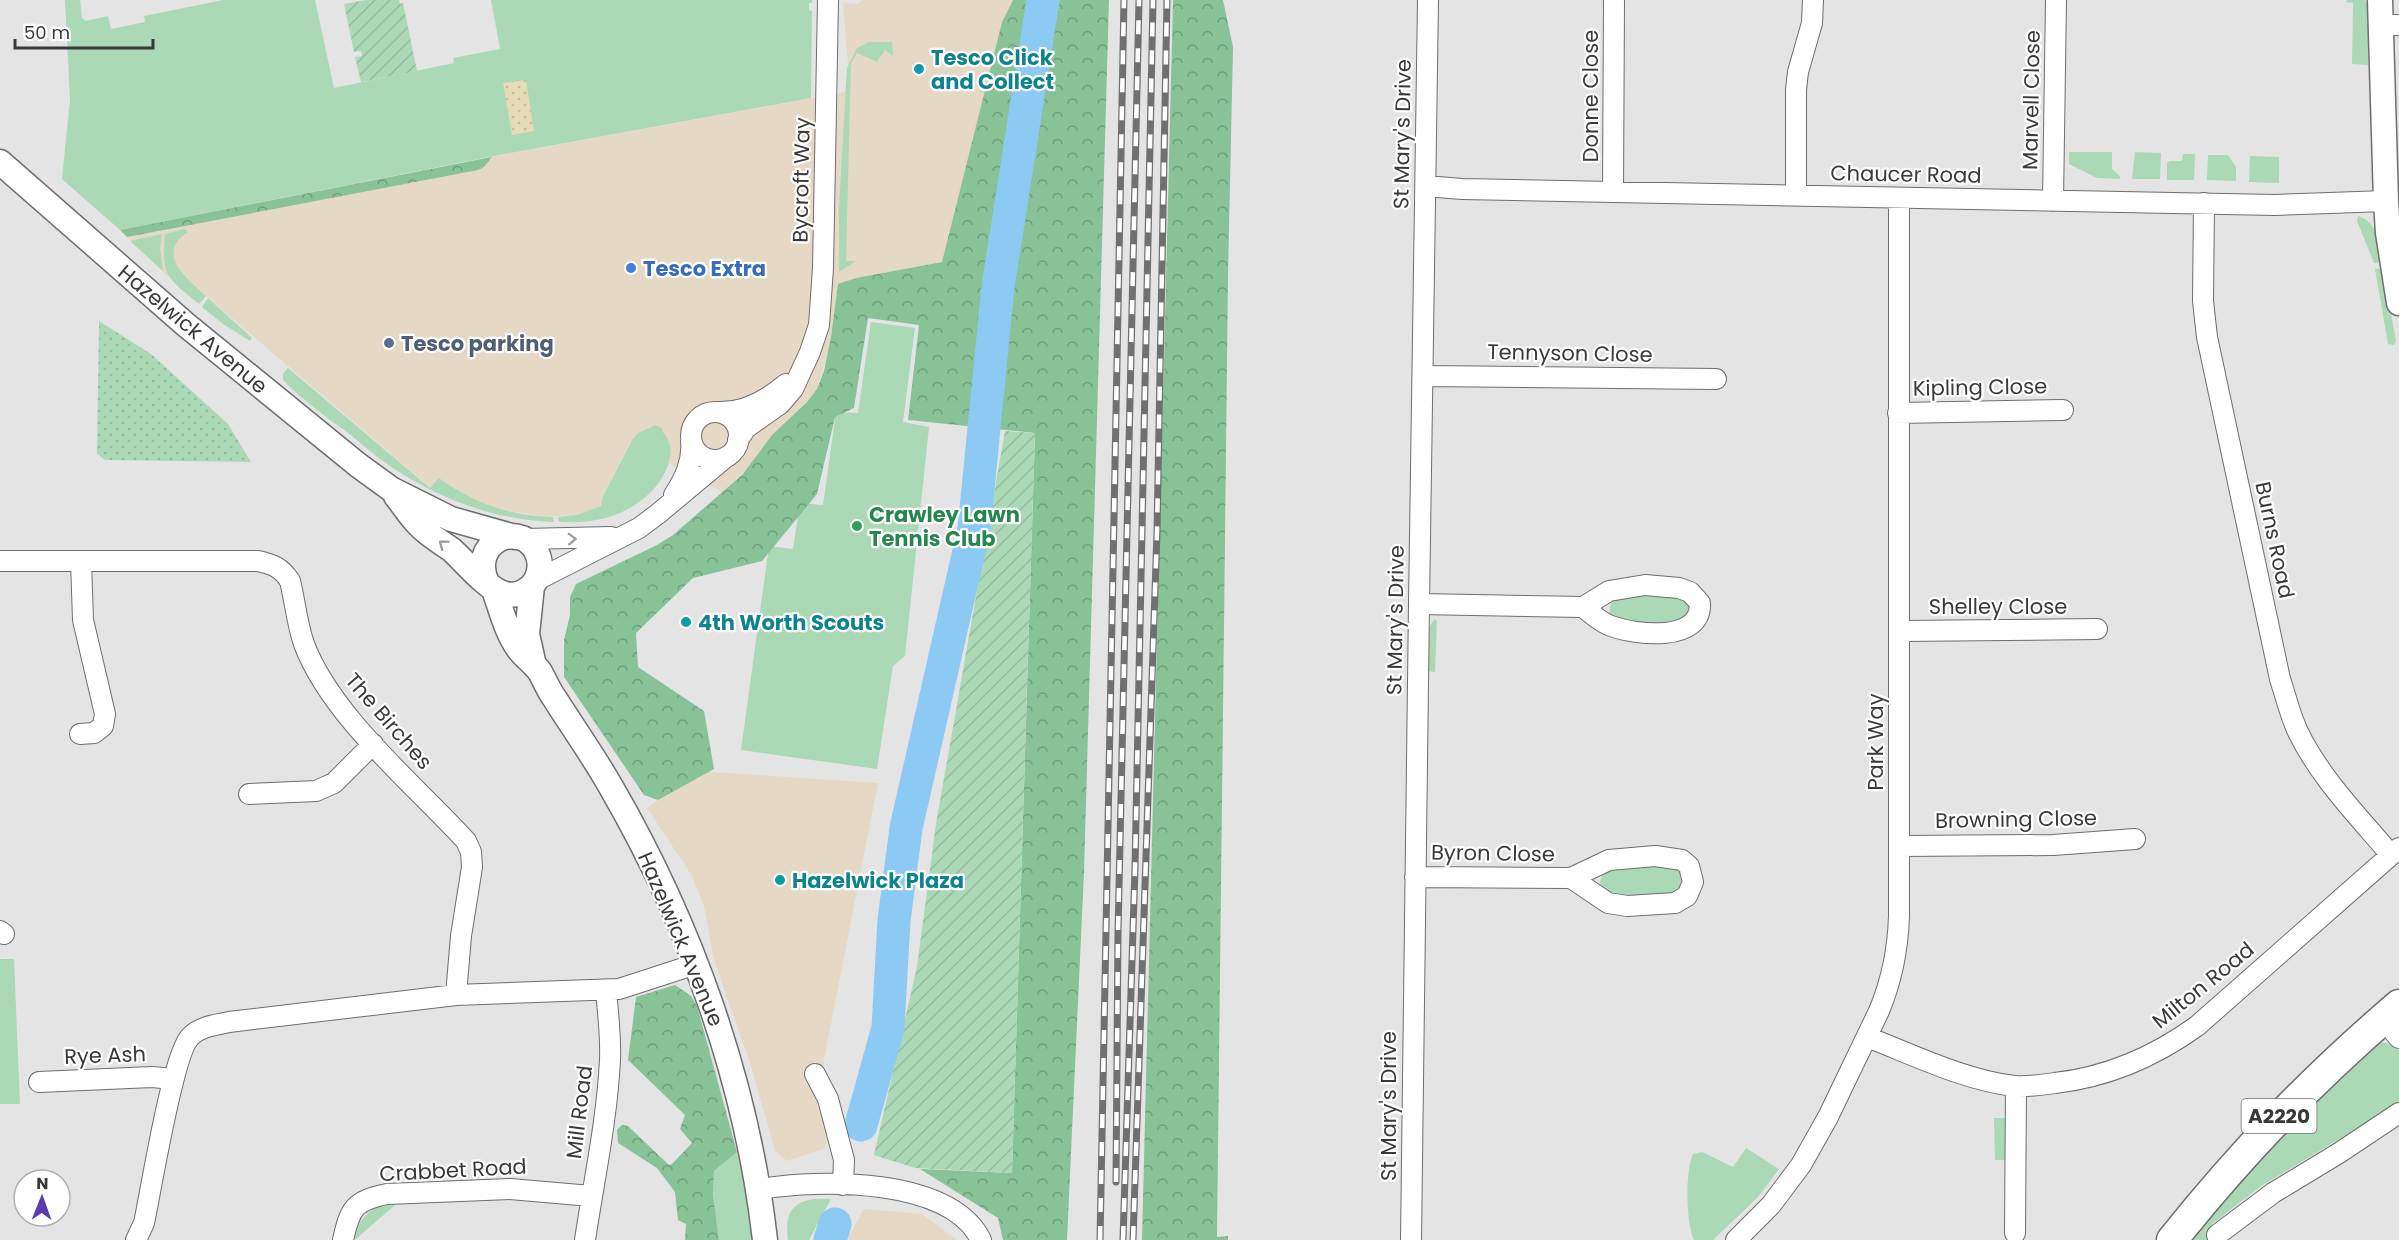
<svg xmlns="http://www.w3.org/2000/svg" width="2399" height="1240" viewBox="0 0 2399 1240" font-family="Poppins,sans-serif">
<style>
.commercial{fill:#e5d9c5}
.grass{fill:#abd9b6}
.forest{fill:url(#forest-crowns)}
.sand{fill:url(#sand-dots)}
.park{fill:url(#park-dots)}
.garden{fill:url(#garden-furrows)}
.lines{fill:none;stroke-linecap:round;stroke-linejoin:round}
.river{stroke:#8ccaf4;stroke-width:33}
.minor-casing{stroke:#6e6e6f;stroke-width:22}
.tertiary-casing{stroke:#6e6e6f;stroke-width:27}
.primary-casing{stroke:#6e6e6f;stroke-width:33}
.minor{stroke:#fff;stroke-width:20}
.tertiary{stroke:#fff;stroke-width:24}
.primary{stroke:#fff;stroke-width:30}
.rail-casing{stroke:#707071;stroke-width:7}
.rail{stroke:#fff;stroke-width:4.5;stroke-dasharray:14;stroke-linecap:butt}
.oneway{stroke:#9c9c9c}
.culture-dot{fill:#0f9aa8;stroke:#fff;stroke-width:2}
.shop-dot{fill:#3f7fe0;stroke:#fff;stroke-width:2}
.service-dot{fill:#5c6f8a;stroke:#fff;stroke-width:2}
.leisure-dot{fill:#2e9e5b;stroke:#fff;stroke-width:2}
.labels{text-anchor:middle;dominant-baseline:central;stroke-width:4.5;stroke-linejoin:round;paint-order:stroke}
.shield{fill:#fff;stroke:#747475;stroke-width:1.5}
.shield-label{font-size:20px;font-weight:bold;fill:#39393a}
.culture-label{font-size:21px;font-weight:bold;fill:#0d838f;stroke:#fff;text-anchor:start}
.street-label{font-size:21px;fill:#39393a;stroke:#fff}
.shop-label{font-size:21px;font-weight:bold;fill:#366cbe;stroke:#fff;text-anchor:start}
.service-label{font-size:21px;font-weight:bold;fill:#4e5e75;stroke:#fff;text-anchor:start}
.leisure-label{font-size:21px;font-weight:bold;fill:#27864d;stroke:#fff;text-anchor:start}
</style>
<defs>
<pattern id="forest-crowns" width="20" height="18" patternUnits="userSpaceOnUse" patternTransform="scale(1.5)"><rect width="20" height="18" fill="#88c297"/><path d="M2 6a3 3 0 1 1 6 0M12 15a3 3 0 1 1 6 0" fill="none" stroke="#709f7c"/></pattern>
<pattern id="sand-dots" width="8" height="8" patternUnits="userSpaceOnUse" patternTransform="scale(1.5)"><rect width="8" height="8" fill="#e5dbb6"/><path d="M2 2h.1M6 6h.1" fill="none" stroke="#c5bd9d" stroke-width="1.8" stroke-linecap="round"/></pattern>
<pattern id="park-dots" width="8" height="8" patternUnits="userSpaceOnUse" patternTransform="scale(1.5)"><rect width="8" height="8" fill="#abd9b6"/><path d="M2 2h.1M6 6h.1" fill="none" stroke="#94bb9d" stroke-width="1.8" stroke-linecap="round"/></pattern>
<pattern id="garden-furrows" width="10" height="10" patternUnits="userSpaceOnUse" patternTransform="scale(1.5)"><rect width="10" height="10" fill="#abd9b6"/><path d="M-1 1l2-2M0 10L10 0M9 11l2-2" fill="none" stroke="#94bb9d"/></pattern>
</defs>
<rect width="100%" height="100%" fill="#e4e4e5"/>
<path class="commercial" d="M863 0H1013L1002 22 942 262 856 278 839 284 829 349 817 389 802 407 772 435 751 465 722 492 668 463 654 427 638 433 629 444 603 496 601 506 576 515 545 517 499 509 466 497 439 478 431 488 206 296 173 271 168 277 120 230 469 161 845 92 848 65 843 3 857 4Z
M699 771 878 783 823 1065 810 1081 828 1130 826 1148 787 1161 775 1151 751 1066 714 960 704 906 692 876 647 808Z
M864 1209 922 1214 957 1240H849V1236Z"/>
<path class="grass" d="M65 0H80L82 18 86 21 108 16 111 29 145 22 144 16 223 0H315L334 88 454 63 453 58 500 49 491 0H812V3H809V10L812 11 811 98 494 156 120 230 62 179 70 100Z
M2347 0H2365L2369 8 2368 65 2352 64 2353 3 2346 2Z
M869 42H892L893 56 885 50 877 62 857 53 851 64 846 261H856L839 272V207L847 68 857 48Z
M2069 152H2112V169L2120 176V179L2097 178 2069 164Z
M2135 152 2161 153 2160 179H2132Z
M2183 154H2195L2194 180H2167V163L2170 161H2182Z
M2208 155H2228L2236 167V181L2207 180Z
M2250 156 2279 157V183L2249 182Z
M2358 216C2379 223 2379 243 2382 262L2374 263 2357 221Z
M185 229 188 232C154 253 188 280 206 296L199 304C168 278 161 277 165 234Z
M162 234 160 248 163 271 130 241Z
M2375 269H2383L2396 341 2394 345 2388 344Z
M208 298 252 338 250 341 223 324 202 307Z
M871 322 915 328 903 422 929 427 905 656 893 666 877 769 741 750 769 546 793 549 800 503 823 505 836 412 858 413Z
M288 368 430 488 439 478C473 503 511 516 553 517L554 522C495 520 438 499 390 466 375 456 361 443 347 432 325 416 302 400 283 380V374Z
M656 425 663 429 662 431C672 442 672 451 668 465 658 495 626 515 596 520 584 523 571 522 559 522L558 517 576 515 601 506 603 496 632 440 638 433Z
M1679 594 1690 606 1689 615C1685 617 1681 621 1676 623 1663 628 1620 624 1610 615 1609 604 1611 600 1621 595Z
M1434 619 1437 621 1435 672 1427 671 1428 630Z
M1615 865 1676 866 1685 876 1678 894 1619 898 1602 888 1600 882 1604 871Z
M0 959H14L20 1104H0Z
M2374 1042 2387 1043 2399 1051V1103L2261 1186 2212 1224V1236L2208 1240H2183L2197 1222Z
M1994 1118H2009L2008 1160H1995Z
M1746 1148 1779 1169 1758 1197 1713 1240H1694C1686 1224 1685 1170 1693 1154L1702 1152 1733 1167Z
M737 1152 748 1201 752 1238 751 1240H719L713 1194 714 1171Z
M815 1199H831L809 1240H788C785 1217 789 1202 815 1199Z
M393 1201 395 1205 356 1239H352C359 1217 372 1207 393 1201Z"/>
<path class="forest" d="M1013 0H1109L1084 872 1067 1240H1003L998 1218 920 1169 1012 1173 1035 433 908 420 919 325 868 318 854 408 835 417 817 494 762 561 693 578 636 633 638 667 704 711 714 769 658 800 644 795 564 677V640L570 615V597L576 584 657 545 673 535 743 474 772 435 807 402 817 389 824 371 831 337 838 284 856 278 942 262 1002 22Z
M1173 0H1223L1233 47 1228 275 1217 1237 1228 1236V1240H1142Z
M492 157 484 167 478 170 127 237 120 230Z
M675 985 691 996 697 1006 737 1152 714 1171 713 1194 719 1240H685L686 1224 678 1220 675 1192 657 1168 618 1143 617 1130 622 1125 628 1126 669 1165 672 1164 692 1143 680 1129 685 1115 628 1060 636 997Z"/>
<path class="sand" d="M526 80 534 131 512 135 503 83Z"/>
<path class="park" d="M99 321 151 354 228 424 251 462 105 460 97 454Z"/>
<path class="garden" d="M366 0H399L400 4 403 3 417 71 361 82 355 57 362 56 361 51 354 52 344 4Z
M1005 431 1035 433 1012 1173 915 1168 874 1155 917 967 936 824Z"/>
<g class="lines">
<path class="river" d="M861 1125 888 1028 894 920 906 828 974 529 998 287 1043 0
M830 1240 835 1224"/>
<defs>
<path id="minor" d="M2381 25H2399
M1426 186 1462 189 2275 205 2386 201
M1613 192 1614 0
M1796 195V90L1798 72 1812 23 1813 0
M2053 201 2056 0
M2204 203 2203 301 2207 337 2280 679C2286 697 2290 715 2298 732 2321 779 2358 816 2391 855
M1424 376 1716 379
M718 412C743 413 767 400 786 384
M691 436a24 24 0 1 1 48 0a24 24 0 1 1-48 0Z
M1898 413 2063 410
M738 440 746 428 780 404 793 389 810 352 819 325 823 268 828 0
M674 495C685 478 693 461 691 441
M524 539 611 537
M0 561H258C272 564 281 567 290 581 295 601 297 624 304 644 331 716 414 784 466 841L471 852 472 867 461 936 456 995
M535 581 639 528 659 513 726 457
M1419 604 1583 607 1609 591 1645 585 1679 588 1690 592 1700 603C1702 643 1636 635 1611 626 1600 622 1592 614 1583 607
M1899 631 2097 629
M80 734 94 733 103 726 105 714 83 620 81 561
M249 794 316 791 334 783 373 744
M1899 846 2053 845 2135 839
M1415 877 1571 878 1609 860 1655 856 1682 860 1689 866 1693 882 1687 896 1675 903 1627 906 1608 903 1571 878
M0 931 4 934
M2383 1019 2399 1038
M1867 1037C1914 1055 1964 1080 2014 1086 2028 1087 2042 1085 2055 1083 2108 1077 2154 1057 2197 1026L2399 848
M815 1074 828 1099 844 1160 843 1185
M39 1082 152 1077 173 1079
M760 1189C819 1179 950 1177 981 1240
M2015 1233 2016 1086
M2217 1235 2273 1193 2339 1153 2399 1113
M136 1240 144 1223C151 1191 173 1051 191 1036 201 1026 216 1025 229 1022L456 995 619 989 696 964
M343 1240C350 1208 354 1201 387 1194L510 1189 591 1196
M585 1240C594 1180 607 1120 610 1060 611 1036 608 1014 606 990
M1411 1240C1413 827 1424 413 1428 0
M1736 1240 1771 1205 1801 1165 1828 1117 1879 1011C1892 980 1898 949 1899 916V198"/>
<path id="tertiary" d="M2380 0 2386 201 2388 233 2399 303
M0 162 185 324 358 465 391 489 451 519 515 537
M396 496C404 506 410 516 419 525 428 535 441 542 452 550 465 562 488 590 505 594 517 597 530 591 536 580 541 570 541 559 535 549 516 520 469 544 487 583
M532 586 527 634 533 661
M494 590C501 609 506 631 518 648 524 657 534 663 540 672 545 681 549 691 555 699 574 729 594 757 611 787 691 925 747 1082 765 1240"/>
<path id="primary" d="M2172 1240C2243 1151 2313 1079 2399 1005"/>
</defs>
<use href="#minor" class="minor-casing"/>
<use href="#tertiary" class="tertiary-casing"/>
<use href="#primary" class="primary-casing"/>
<use href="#minor" class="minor"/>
<use href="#tertiary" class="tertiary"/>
<use href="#primary" class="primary"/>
<defs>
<path id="rail" d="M1116 1182 1118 932 1139 0
M1100 1240 1124 0
M1123 1240 1135 868 1153 0
M1133 1240 1157 532 1167 0"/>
</defs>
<use href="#rail" class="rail-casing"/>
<use href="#rail" class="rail"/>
</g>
<defs><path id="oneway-chevron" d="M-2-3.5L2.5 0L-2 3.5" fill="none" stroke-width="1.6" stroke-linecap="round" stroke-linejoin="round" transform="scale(1.5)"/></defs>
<g class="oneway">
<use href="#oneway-chevron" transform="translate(572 539) rotate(-2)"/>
<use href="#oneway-chevron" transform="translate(443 544) rotate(-143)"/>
</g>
<g class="culture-dot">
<circle cx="919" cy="69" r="6"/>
<circle cx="686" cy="622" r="6"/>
<circle cx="780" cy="880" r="6"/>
</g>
<circle class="shop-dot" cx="631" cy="268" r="6"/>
<circle class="service-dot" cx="389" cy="343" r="6"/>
<circle class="leisure-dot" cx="857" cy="526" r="6"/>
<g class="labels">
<rect class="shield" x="2241.5" y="1099" width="75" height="34" rx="4.5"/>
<g class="shield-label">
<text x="2279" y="1116">A2220</text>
</g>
<g class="culture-label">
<text x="931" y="57">Tesco Click<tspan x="931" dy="24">and Collect</tspan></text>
<text x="698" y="622">4th Worth Scouts</text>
<text x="792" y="880">Hazelwick Plaza</text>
</g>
<g class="street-label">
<text transform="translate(1590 96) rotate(-90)">Donne Close</text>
<text transform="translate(2031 100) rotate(-89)">Marvell Close</text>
<text transform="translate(1402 134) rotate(-89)">St Mary's Drive</text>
<text transform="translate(1906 174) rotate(1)">Chaucer Road</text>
<text transform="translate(801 180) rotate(-89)">Bycroft Way</text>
<text transform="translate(193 329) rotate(40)">Hazelwick Avenue</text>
<text transform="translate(1570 353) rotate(1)">Tennyson Close</text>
<text transform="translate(1980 387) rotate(-1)">Kipling Close</text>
<text transform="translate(2275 540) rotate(78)">Burns Road</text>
<text x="1998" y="606">Shelley Close</text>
<text transform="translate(1395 620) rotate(-89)">St Mary's Drive</text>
<text transform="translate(389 721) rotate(49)">The Birches</text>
<text transform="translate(1875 742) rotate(-90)">Park Way</text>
<text transform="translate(2016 819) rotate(-1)">Browning Close</text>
<text transform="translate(1493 853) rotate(1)">Byron Close</text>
<text transform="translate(681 939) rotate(67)">Hazelwick Avenue</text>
<text transform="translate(2203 985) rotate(-39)">Milton Road</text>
<text transform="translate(105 1055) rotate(-2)">Rye Ash</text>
<text transform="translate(1388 1106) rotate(-90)">St Mary's Drive</text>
<text transform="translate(579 1112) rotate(-83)">Mill Road</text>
<text transform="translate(453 1170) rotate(-3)">Crabbet Road</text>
</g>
<g class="shop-label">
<text x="643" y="268">Tesco Extra</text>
</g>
<g class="service-label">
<text x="401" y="343">Tesco parking</text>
</g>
<g class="leisure-label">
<text x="869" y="514">Crawley Lawn<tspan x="869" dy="24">Tennis Club</tspan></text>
</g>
</g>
<g transform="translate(42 1198) rotate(1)"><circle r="28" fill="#ffffff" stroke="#b0b0b0" stroke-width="1.5"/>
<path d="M0-4.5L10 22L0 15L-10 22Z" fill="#5c3ab2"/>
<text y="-9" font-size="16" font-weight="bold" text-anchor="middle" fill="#39393a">N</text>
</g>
<path d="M15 39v9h138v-9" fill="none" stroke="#39393a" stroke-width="3"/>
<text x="24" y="39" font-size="18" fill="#39393a" stroke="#ffffff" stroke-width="4.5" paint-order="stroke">50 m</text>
</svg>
